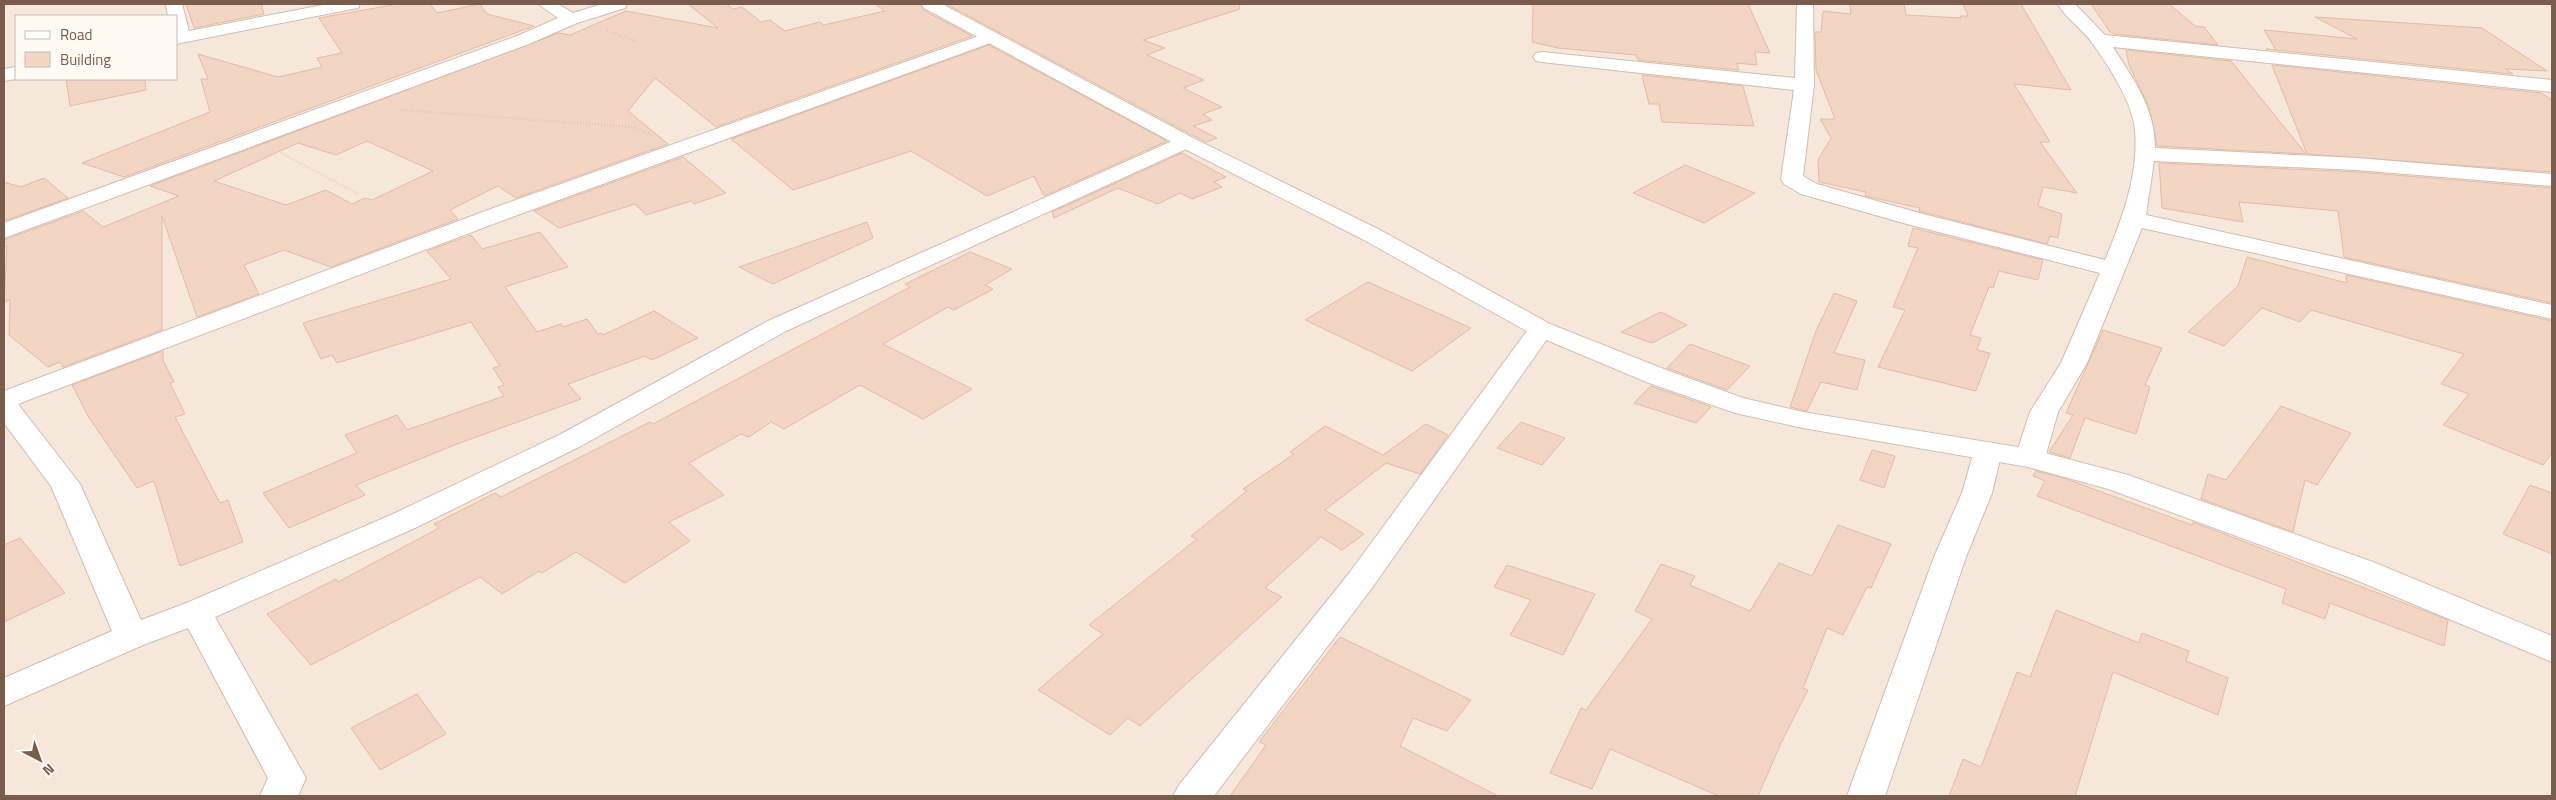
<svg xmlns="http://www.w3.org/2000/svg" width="2556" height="800" viewBox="0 0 2556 800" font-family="'Titillium Web',sans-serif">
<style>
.residential{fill:#f5e8da;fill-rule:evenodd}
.building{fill:#f3d5c3;stroke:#e6bba3;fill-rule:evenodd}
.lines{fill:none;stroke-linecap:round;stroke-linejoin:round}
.street-casing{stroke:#d1beb0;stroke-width:2}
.secondary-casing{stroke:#d6c0b0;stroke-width:2}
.path{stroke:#d9b8a5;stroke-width:2.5;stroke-dasharray:0.5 2.5;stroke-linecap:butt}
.street{fill:#fff;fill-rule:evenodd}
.secondary{fill:#fff;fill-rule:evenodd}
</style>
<rect width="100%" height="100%" fill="#fdf6ec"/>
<path class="residential" d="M4 4H2552V796H4ZM16 16H176V79H16Z"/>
<path class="building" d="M186 4H261L264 14 194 28Z
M398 4H430L437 13 480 4 487 14 534 26 124 177 82 163 210 112 201 79H208L198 54 278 77 322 67 317 58 342 53 319 18Z
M688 4H726L733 9 742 7 761 22 770 20 785 31 820 22 824 25 885 11 875 4H920L923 10 972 36 716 127 655 78 628 111 668 144 516 198 498 186 450 210 458 219 331 267 284 250 244 265 259 294 197 317 162 216V330L63 367 60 362 48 367 9 335 10 300 4 302 7 246 4 247V240L83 211 103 227 179 196 150 186 559 33 570 35 626 11 718 28ZM367 141 433 171 372 200 365 198 352 204 326 190 286 205 214 181 298 143 336 155Z
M946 4H1239L1240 9 1143 40 1165 48 1147 55 1204 80 1183 88 1222 107 1203 114 1212 120 1193 126 1217 138 1206 142 1194 136Z
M1533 4H1748L1770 53 1755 52 1757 65 1737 63 1739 70 1638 60 1636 55 1558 48 1532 42Z
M1850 4H1904L1906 15 1961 18 1960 16H1968L1963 4H2021L2071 90 2014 84 2050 142H2040L2077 193 2043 187 2038 206 2062 214 2058 238 2050 236 2047 244 1923 212 1919 211 1920 208 1865 196 1866 192 1819 182 1818 160 1831 138 1820 119H1835L1816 70 1815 32H1821L1823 11 1851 14Z
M2091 4H2169L2195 26 2204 27 2218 45 2115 34 2110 32Z
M2315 17 2482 28 2547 71 2505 69 2513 74 2266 49 2276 50 2264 30 2357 39Z
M989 45 1167 141 1044 196 1034 176 987 196 911 151 793 190 731 139Z
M2126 50 2231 61 2306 154 2157 146 2149 107 2129 65Z
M2272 65 2541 93 2552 100V172L2307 154Z
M1642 75 1743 86 1754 126 1662 122 1659 104H1649Z
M66 79H145L146 90 70 106Z
M1182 153 1226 177 1214 182 1222 187 1192 199 1180 193 1158 204 1118 188 1054 218 1052 212Z
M683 157 726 193 694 204 691 201 646 215 635 204 559 228 534 211Z
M2159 163 2357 172 2552 188V303L2344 257 2338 211 2239 202 2243 222 2162 208Z
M1685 165 1755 193 1704 223 1633 193Z
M44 178 68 198 4 221V182L21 187Z
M867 222 873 238 773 284 739 267Z
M1913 228 2043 260 2038 280 1999 271 1993 288 1989 287 1970 335 1981 338 1977 350 1990 353 1976 391 1878 367 1905 310 1893 307 1918 248 1908 246Z
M540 232 568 267 505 287 537 332 561 324 563 327 587 319 598 334 601 333 603 335 654 311 698 338 652 360 645 356 568 384 581 399 457 444 356 485 365 495 289 528 263 493 357 453 345 435 397 415 407 430 504 396 498 387 504 385 493 368 500 366 471 322 337 363 332 355 321 359 303 323 451 279 427 251 471 235 482 249Z
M970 252 1012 269 985 285 993 289 954 310 948 307 883 344 972 389 923 419 860 385 784 429 771 422 749 437 741 434 689 463 724 495 669 522 690 541 625 583 576 552 542 573 539 571 502 594 480 577 311 665 267 614 336 579 338 582 439 528 434 524 495 493 501 497 650 422 653 424 910 287 905 284Z
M2247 257 2347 283 2346 275 2552 321V453L2543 465 2443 425 2469 394 2441 384 2464 354 2311 310 2300 322 2262 308 2224 346 2188 332 2238 286Z
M1368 282 1471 328 1412 371 1305 320Z
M1834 293 1857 301 1834 353 1865 360 1857 390 1821 382 1807 411 1790 407 1816 331Z
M1661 312 1687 325 1652 343 1621 332Z
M2103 330 2162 348 2145 385 2150 387 2136 434 2085 418 2070 458 2049 452 2073 415 2066 413Z
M1690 344 1750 366 1727 390 1667 368Z
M163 351V360L174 382 170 383 185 414 175 417 220 503 228 500 243 542 180 566 154 481 137 488 88 416 72 385Z
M1651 386 1711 407 1696 423 1634 403Z
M2281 406 2351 433 2317 485 2305 480 2293 532 2201 499 2208 474 2226 480Z
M1521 422 1565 438 1542 465 1497 448Z
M1426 424 1448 435 1420 474 1386 463 1325 510 1364 534 1342 550 1321 537 1265 588 1282 597 1140 726 1128 718 1110 735 1038 690 1103 634 1089 625 1197 539 1191 536 1247 491 1243 489 1294 454 1290 452 1325 426 1383 455Z
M1872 450 1895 456 1884 488 1860 480Z
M2036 471 2066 479 2192 525 2193 522 2448 620 2444 646 2330 603 2325 619 2282 603 2286 589 2037 496 2045 481 2033 476Z
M2530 485 2552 493V554L2503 534Z
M1838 525 1891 544 1871 588 1867 587 1843 635 1827 628 1803 688 1808 690 1781 743 1758 796H1719L1610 749 1592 789 1550 773 1581 708 1586 710 1652 619 1635 611 1661 564 1695 576 1690 585 1750 611 1779 563 1812 576Z
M20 538 65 593 4 622V545Z
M1507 565 1595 594 1563 655 1510 635 1531 600 1494 587Z
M2056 610 2139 643 2142 633 2189 651 2186 661 2228 678 2218 715 2113 672 2075 796H1949L1963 759 1981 767 2017 672 2030 677Z
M1340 637 1471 700 1447 731 1413 718 1400 746 1498 796H1230L1266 745 1259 742Z
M417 694 446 734 380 770 351 728Z"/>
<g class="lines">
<defs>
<path id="street" d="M166 4H182L189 31 328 4H360L358 8 352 9 176 44V16H168Z
M538 4H558L573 13 602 4H627L625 8 577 23 529 44 4 238V223L517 36 558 18Z
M1797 4H1813L1814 85 1803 176 1817 184 1923 214 2105 260C2122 220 2139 174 2135 130 2133 103 2108 65 2093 44 2083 29 2066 19 2058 4H2075L2105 35 2552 80V92L2113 47C2134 80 2155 108 2155 148L2357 158 2552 174V186L2357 170 2154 161 2146 215 2552 305V319L2142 228 2087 363 2058 412 2045 458 2040 464 2030 467 2020 464 2015 458 2030 412 2061 363 2100 273 1907 224 1801 194 1784 184 1781 179 1794 90 1542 62 1536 61 1533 57 1536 53 1542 52 1795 78Z
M990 32 996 33 999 37 996 41 512 217 18 404 80 484 141 620 184 604 393 514 561 434 768 321 1179 138 1186 136 1193 138 1196 142 1193 146 786 331 581 446 415 528 215 617 306 778 298 796H260L268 778 188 628 143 645 4 706V678L112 631 51 486 4 423V391L496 207Z
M16 67V79L4 81V69Z
M1541 321 1550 324 1554 329 1372 588 1214 796H1173L1179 785 1350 572 1532 324Z
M1988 442 1998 445 2002 451 1992 493 1966 557 1885 796H1847L1934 557 1962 493 1974 451 1978 445Z"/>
<path id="secondary" d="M922 4H942L1193 138 1380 230 1550 324 1669 371 1743 398 1803 412 2030 449 2128 475 2373 562 2552 636V662L2351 578 2108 489 2028 467 1803 428 1735 413 1649 383 1532 334 1364 240 1179 146 924 8Z"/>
</defs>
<use href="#street" class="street-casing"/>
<use href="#secondary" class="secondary-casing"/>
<path class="path" d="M607 31 636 41
M401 110 632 127 652 135
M281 153 360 195"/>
<use href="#street" class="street"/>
<use href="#secondary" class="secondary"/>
</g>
<rect width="2556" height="800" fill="none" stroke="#7a5c4d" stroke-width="10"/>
<rect x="15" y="15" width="162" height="65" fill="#fffaf3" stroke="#cabbb1"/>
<rect x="25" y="31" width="25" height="8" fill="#ffffff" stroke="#cabbb1"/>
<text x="60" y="40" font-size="15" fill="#7a5c4d">Road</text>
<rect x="25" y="52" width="25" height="15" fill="#f3d5c3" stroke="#cabbb1"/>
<text x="60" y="65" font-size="15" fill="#7a5c4d">Building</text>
<g transform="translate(40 760) rotate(139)" stroke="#fffaf3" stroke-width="4" paint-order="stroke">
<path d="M0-4L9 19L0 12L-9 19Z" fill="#7a5c4d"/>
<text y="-8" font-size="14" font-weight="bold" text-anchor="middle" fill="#7a5c4d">N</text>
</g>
</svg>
